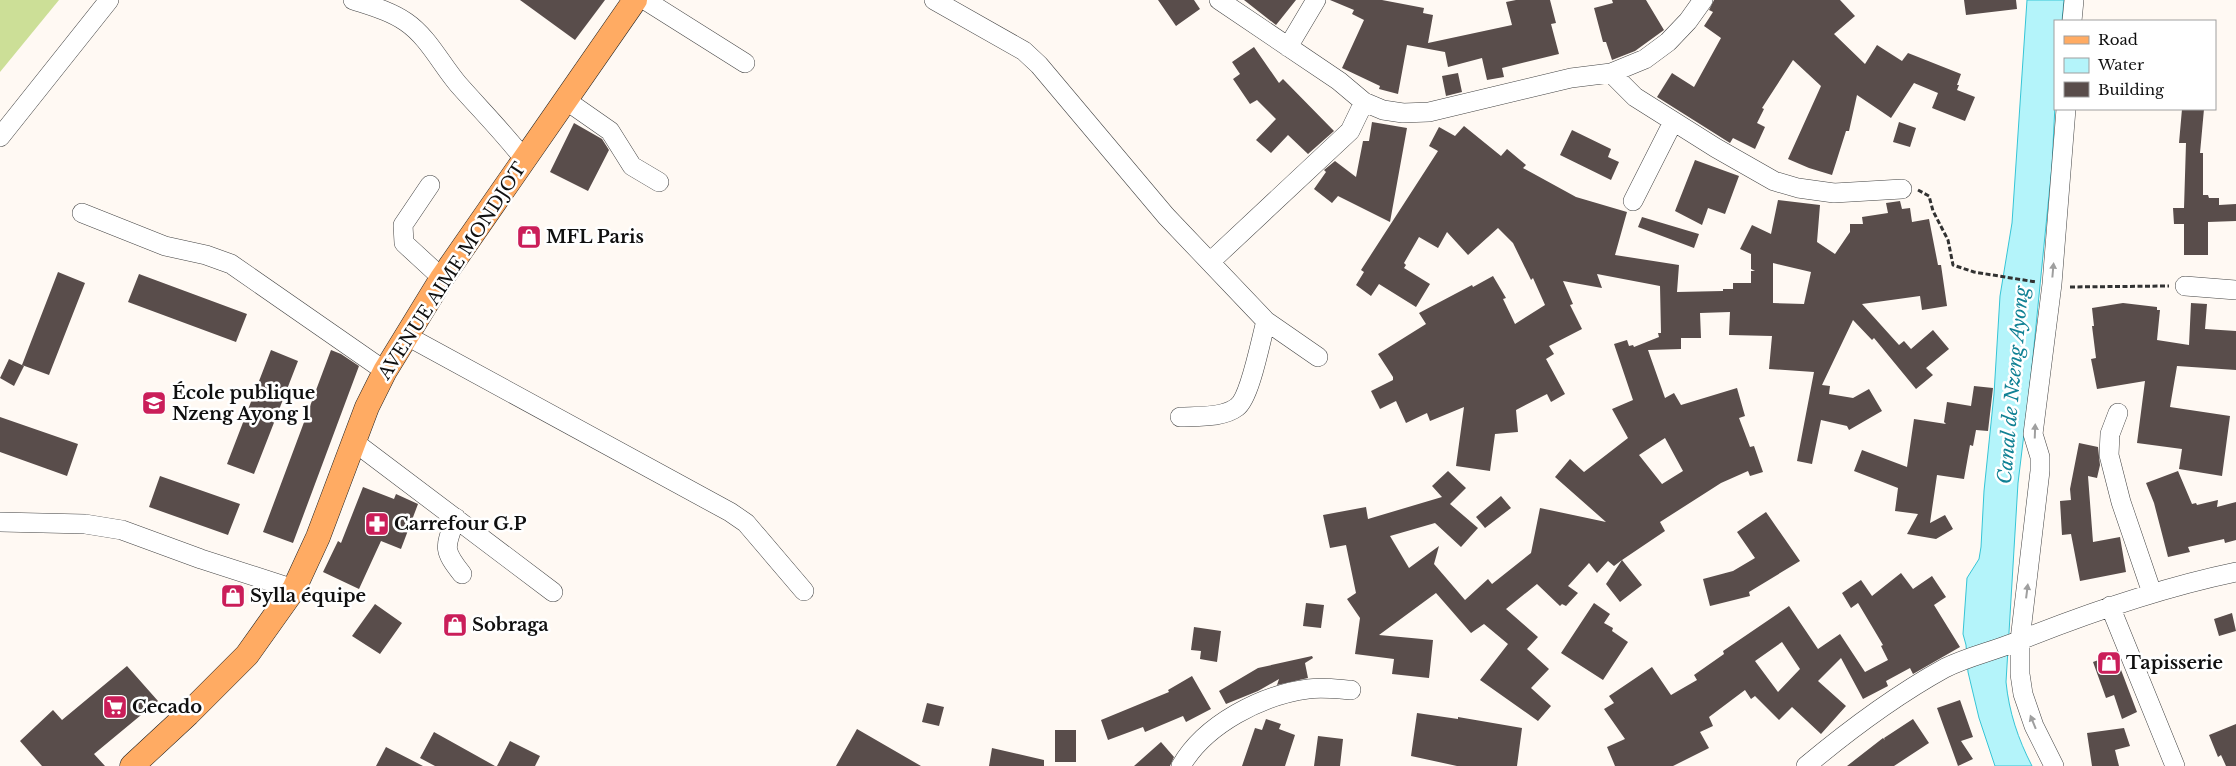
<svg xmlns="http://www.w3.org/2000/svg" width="2236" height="766" viewBox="0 0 2236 766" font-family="'Libre Baskerville',serif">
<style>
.forest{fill:#ccdf97}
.water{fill:#b4f4fa;stroke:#36c5d6}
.building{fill:#594d4b;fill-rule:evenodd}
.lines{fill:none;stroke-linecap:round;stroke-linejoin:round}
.minor-casing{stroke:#434343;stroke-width:20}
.major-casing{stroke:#212121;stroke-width:25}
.path{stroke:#323232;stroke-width:3;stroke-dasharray:5 2.5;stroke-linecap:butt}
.minor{stroke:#fff;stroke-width:19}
.major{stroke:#ffab63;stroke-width:24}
.oneway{fill:#9f9f9f}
.labels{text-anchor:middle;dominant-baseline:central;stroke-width:5;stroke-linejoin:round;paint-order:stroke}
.poi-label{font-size:18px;font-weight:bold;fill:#101010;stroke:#fff;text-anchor:start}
.street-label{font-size:18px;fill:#101010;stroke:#fff}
.water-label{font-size:19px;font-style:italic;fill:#108194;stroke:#fff}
</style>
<rect width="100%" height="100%" fill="#fff9f3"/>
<path class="forest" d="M0 0H59L0 72Z"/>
<path class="water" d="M2027 0H2064L2062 21H2055V105L2052 165 2031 376 2018 483 2006 682C2009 712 2018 739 2032 766H1995L1979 718 1968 672 1966 645 1963 634 1967 578 1979 559 1981 547 1984 491 1994 394 2000 296 2012 223Z"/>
<path class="building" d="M520 0H605L575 40Z
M1158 0H1194L1200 9 1176 26Z
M1244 0H1296L1276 25Z
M1330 0H1382L1424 8 1423 13 1433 15 1428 43 1512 25 1506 2 1516 0H1550L1556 23 1551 24 1559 54 1502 68 1504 77 1487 80 1482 58 1448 67 1445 52 1407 45 1398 94 1379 89 1380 86 1342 68 1364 20 1352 14 1354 10Z
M1612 0H1646L1664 30 1635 51 1612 60 1606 42H1603L1594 8 1613 3Z
M1714 0H1840L1855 16 1834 34 1865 64 1877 45 1902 61 1908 53 1961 74 1957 85H1959L1957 90 1975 97 1965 121 1932 108 1938 93 1914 83 1891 118 1857 95 1849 131H1846L1832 175 1809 168 1788 159 1821 86 1793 60 1762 108 1764 109 1757 123 1765 127 1755 149 1733 138 1730 143 1657 97 1672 73 1694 87 1721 38 1704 26 1713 12 1709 10Z
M1964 0H2016L2017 9 1966 15Z
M1254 47 1279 83 1283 79 1334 131 1308 154 1288 135 1271 153 1256 140 1276 119 1257 100 1250 104 1233 79 1240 74 1232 62Z
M1458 73 1462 92 1446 96 1442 76Z
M2182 109H2204L2200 153H2203V195H2208L2209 198H2219V205L2236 204V221L2208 222V255H2184V224H2174L2173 208H2184L2186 143H2179Z
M1372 122 1407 128 1390 222 1338 196 1332 203 1314 189 1326 172 1324 170 1335 161 1356 177 1363 141H1369Z
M1899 122 1916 128 1910 147 1893 142Z
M574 123 602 139 609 150 588 191 550 172Z
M1464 126 1501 156 1507 149 1526 165 1523 168 1576 197 1627 212 1615 255 1679 265 1677 292 1723 291V289H1733V283H1751V271H1755L1751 269V254L1740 249 1752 225 1771 234 1778 200 1820 205 1817 242 1835 254 1850 232V224H1863L1862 217 1888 213 1886 203 1900 201 1902 209 1910 208 1912 222 1929 219 1938 265H1941L1947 306 1922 310 1920 296 1862 304 1899 345 1904 341 1911 349 1933 330 1949 349 1926 368 1933 375 1916 389 1874 338 1872 340 1853 320 1822 385 1830 386 1829 394 1853 398 1869 389 1882 411 1849 430 1847 426 1821 420 1812 464 1797 461 1814 372 1769 369 1772 336 1729 335 1730 312 1700 313 1701 338H1681V349L1648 350 1665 398 1674 393 1681 405 1737 388 1745 416 1739 418 1750 447 1754 446 1763 472 1750 476 1748 471 1721 483 1660 522 1665 531 1622 560 1642 585 1620 602 1606 584 1622 560 1614 566 1608 561 1597 573 1589 563 1568 586 1578 593 1566 606 1562 604 1560 606 1537 584 1506 609 1538 637 1527 649 1549 669 1531 688 1551 706 1538 721 1480 680 1508 644 1484 624 1471 633 1436 593 1379 635 1433 640 1429 678 1392 674 1394 659 1355 654 1360 618 1347 599 1356 593 1346 545 1330 548 1323 515 1366 507 1368 519 1442 497 1432 486 1448 471 1466 488 1450 504 1478 528 1461 547 1435 523 1390 536 1409 568 1439 546 1434 564 1465 600 1488 579 1492 584 1531 553 1540 508 1606 522 1555 477 1570 459 1584 472 1628 438 1612 409 1633 400 1614 344 1627 340 1629 346 1633 345 1634 347 1659 337 1658 333H1661L1660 286 1597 274 1602 288 1563 281 1573 304 1570 305 1582 329 1549 346 1554 354 1546 359 1565 394 1551 402 1547 394 1516 410 1518 432 1495 434 1490 471 1456 466 1464 407 1430 421 1427 413 1406 423 1396 401 1380 409 1371 391 1393 380V377L1378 354 1426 324 1419 313 1472 285 1473 287 1493 276 1506 298 1503 299 1515 324 1545 305 1533 278 1531 280 1513 243 1498 228 1468 255 1447 232 1438 248 1419 237 1404 263 1406 265 1404 268 1430 284 1416 307 1379 284 1371 296 1356 285 1364 272 1361 270 1438 151 1429 146 1439 127 1455 136ZM1773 263 1811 272 1804 304 1773 303ZM1665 438 1683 471 1662 484 1639 455Z
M1572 130 1611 149 1608 157 1619 162 1611 180 1560 155Z
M1695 160 1739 176 1725 214 1708 208 1702 225 1675 211Z
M1642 217 1699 234 1694 248 1638 227Z
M58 272 85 283 49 375 22 365Z
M139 274 247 314 236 342 128 302Z
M2123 303 2157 307V310H2160L2157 340 2189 345 2191 303 2207 304 2205 329 2236 331V370L2177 366 2170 407 2230 416 2222 476 2179 469 2182 449 2137 443 2145 381 2097 389 2091 359 2096 358 2092 326H2094L2092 308Z
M271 350 298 361 254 474 227 464Z
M331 350 341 354 359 366 293 543 263 532Z
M9 359 24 366 14 386 0 378Z
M1974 386 1993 388 1988 431 1976 430 1973 446 1970 445 1964 479 1937 475 1930 523 1945 515 1953 529 1936 539 1907 534 1918 514 1895 511 1898 488 1854 471 1862 450 1907 467 1914 419 1946 424 1944 422 1947 402 1971 406Z
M0 417 78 444 67 476 0 452Z
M2079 443 2098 447 2100 465 2097 478 2088 476 2093 542 2120 537 2126 572 2080 581 2071 534 2062 535 2060 501 2071 500 2070 489Z
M2178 471 2192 504 2196 503 2197 505 2218 500 2217 507 2236 502V540L2225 543 2224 539 2188 547 2190 552 2168 557 2154 503 2146 483Z
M160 476 240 504 228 535 149 507Z
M363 487 394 499 396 494 418 504 401 549 381 541 359 589 323 572 338 541 341 543Z
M1501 496 1511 508 1485 528 1476 517Z
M1766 512 1800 561 1749 592 1750 596 1710 606 1703 579 1733 571 1755 558 1737 532Z
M1901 573 1913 589 1932 576 1946 597 1934 605 1960 647 1913 674 1910 668 1886 681 1888 686 1863 699 1841 658 1818 681 1846 706 1821 734 1792 707 1779 720 1755 696 1751 699 1745 690 1709 717 1713 726 1700 732 1709 748 1673 766H1615L1607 747 1625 739 1604 709 1614 703 1609 696 1652 667 1671 695 1697 680 1694 675 1724 654 1723 651 1789 606 1818 649 1840 634 1865 672 1888 660 1881 646 1883 645 1858 603 1851 608 1842 593 1861 580 1872 596ZM1782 642 1800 669 1778 692 1755 661Z
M1306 603 1324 605 1321 628 1303 626Z
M1594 603 1610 614 1604 623 1613 628 1612 631 1628 642 1603 680 1561 653Z
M375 604 402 623 380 654 352 636Z
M2232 613 2236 631 2219 636 2214 619Z
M1194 627 1221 631 1217 662 1200 659 1201 651 1191 650Z
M2115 654 2137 712 2122 719 2114 695 2106 698 2093 662Z
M1312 656 1313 658 1305 663 1308 678 1277 685 1279 679 1258 691 1226 704 1219 691 1258 668Z
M127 666 158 701 94 754 105 766H42L20 741 53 710 62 720Z
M1192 676 1211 709 1186 722 1183 716 1145 732 1143 727 1108 740 1101 720 1169 692 1168 690Z
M1960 700 1973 737 1961 741 1973 759 1958 766 1937 708Z
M927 703 944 707 939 726 922 722Z
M1417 713 1458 719V717L1522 728 1517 766H1457L1411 756Z
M1266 719 1281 724 1279 729 1295 735 1285 766H1242L1255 728 1262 730Z
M1913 719 1929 743 1894 766H1847L1883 738 1885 740 1884 738Z
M2236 724V766H2226L2221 755 2218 757 2209 735Z
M2124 728 2130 746 2115 750 2119 766H2092L2087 733Z
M857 729 921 766H836Z
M1055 730H1076V762H1055Z
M434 732 495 766H435L420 758Z
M1318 736 1343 739 1340 766H1314Z
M510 741 540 756 535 766H497Z
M1161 742 1174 757 1170 766H1134Z
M386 747 423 766H376Z
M992 748 1044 760V766H989Z"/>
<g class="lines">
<defs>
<path id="minor" d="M353 0C371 6 390 11 406 22 428 37 441 64 458 84 480 109 503 132 524 159
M645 0 745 63
M934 0 1024 51 1039 65 1166 216 1266 321 1318 357
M1219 0 1339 81 1364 102 1383 110 1403 113 1429 112 1571 78 1611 73 1645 59 1668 42 1688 21 1703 0
M2072 21 2074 0
M1288 47 1316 0
M1611 73 1635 97 1716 148 1774 181 1798 188 1834 193 1902 189
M567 101 610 131 632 166 659 182
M0 137 109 0
M430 185 403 225 404 243 442 278
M1633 201 1673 122
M82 213 165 246 206 255 231 264 385 371
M1210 262 1350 131 1364 102
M2185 286 2236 290
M407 336 730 512 746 523 804 591
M2118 413 2110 434 2109 455 2121 502 2152 593
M1180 417C1197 416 1223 418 1237 407 1250 398 1261 339 1266 321
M353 441 553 592
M456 518C445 547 442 549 462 574
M0 522 85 524 122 530 201 559 294 589
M2110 606 2175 766
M1181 766C1205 724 1262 695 1308 689 1322 687 1337 689 1351 690
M1806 766C1849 730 1896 695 1945 668 1967 657 1990 652 2013 643 2085 614 2159 588 2236 572
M2054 766 2034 726 2023 694 2020 674V640L2040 471V457L2033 434 2052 284 2066 109"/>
<path id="major" d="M132 766 188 714 247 655 294 589 318 537 367 407 385 371 442 278 635 0"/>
</defs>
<use href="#minor" class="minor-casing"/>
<use href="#major" class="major-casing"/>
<path class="path" d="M1918 190 1929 196 1933 211 1948 240 1953 265 1974 272 2036 282
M2070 287 2169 286"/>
<use href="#minor" class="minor"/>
<use href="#major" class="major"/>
</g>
<defs><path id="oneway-solid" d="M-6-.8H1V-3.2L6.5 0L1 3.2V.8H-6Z" transform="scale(1.25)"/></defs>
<g class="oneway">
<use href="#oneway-solid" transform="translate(2053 270) rotate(-85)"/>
<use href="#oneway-solid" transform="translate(2035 431) rotate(-88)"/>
<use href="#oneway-solid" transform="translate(2027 591) rotate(-83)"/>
<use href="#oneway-solid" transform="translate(2033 722) rotate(-112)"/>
</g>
<defs>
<symbol id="shop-square" viewBox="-11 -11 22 22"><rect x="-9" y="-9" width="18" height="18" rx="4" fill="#ca1e59" stroke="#fff"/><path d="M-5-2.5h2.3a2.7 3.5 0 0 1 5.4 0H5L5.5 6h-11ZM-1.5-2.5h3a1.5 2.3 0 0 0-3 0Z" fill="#fff"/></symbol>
<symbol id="school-square" viewBox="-11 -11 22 22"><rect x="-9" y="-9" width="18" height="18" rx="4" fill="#ca1e59" stroke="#fff"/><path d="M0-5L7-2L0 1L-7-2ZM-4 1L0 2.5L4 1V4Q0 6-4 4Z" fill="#fff"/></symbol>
<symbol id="pharmacy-square" viewBox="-11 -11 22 22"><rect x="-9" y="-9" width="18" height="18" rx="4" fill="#ca1e59" stroke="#fff"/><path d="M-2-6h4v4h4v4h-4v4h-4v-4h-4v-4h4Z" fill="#fff"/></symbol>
<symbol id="supermarket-square" viewBox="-11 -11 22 22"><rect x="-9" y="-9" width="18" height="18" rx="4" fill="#ca1e59" stroke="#fff"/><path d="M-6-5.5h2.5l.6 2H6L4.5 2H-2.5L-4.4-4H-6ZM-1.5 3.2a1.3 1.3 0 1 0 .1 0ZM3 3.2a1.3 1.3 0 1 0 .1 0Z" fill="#fff"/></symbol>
</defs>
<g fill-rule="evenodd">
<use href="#shop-square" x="515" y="223" width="28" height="28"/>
<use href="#school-square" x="140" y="389" width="28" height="28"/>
<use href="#pharmacy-square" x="363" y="510" width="28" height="28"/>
<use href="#shop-square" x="219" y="582" width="28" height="28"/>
<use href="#shop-square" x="441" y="611" width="28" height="28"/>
<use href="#shop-square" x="2095" y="649" width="28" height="28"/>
<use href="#supermarket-square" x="101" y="693" width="28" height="28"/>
</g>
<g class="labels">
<g class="poi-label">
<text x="546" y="237">MFL Paris</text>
<text x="172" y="393">École publique<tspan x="172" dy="21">Nzeng Ayong 1</tspan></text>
<text x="394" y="524">Carrefour G.P</text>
<text x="250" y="596">Sylla équipe</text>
<text x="472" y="625">Sobraga</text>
<text x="2126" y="663">Tapisserie</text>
<text x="132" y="707">Cecado</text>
</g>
<g class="street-label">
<text transform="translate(452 271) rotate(-57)">AVENUE AIME MONDJOT</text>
</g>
<g class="water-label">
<text transform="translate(2013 385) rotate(-85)">Canal de Nzeng Ayong</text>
</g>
</g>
<rect x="2054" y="20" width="162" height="90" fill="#ffffff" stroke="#9f9f9f"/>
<rect x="2064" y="36" width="25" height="8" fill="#ffab63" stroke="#9f9f9f"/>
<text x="2098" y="45" font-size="15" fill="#101010">Road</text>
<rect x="2064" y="58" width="25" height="15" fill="#b4f4fa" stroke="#9f9f9f"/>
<text x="2098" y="70" font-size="15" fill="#101010">Water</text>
<rect x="2064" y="82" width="25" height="15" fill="#594d4b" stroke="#9f9f9f"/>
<text x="2098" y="95" font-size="15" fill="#101010">Building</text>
</svg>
